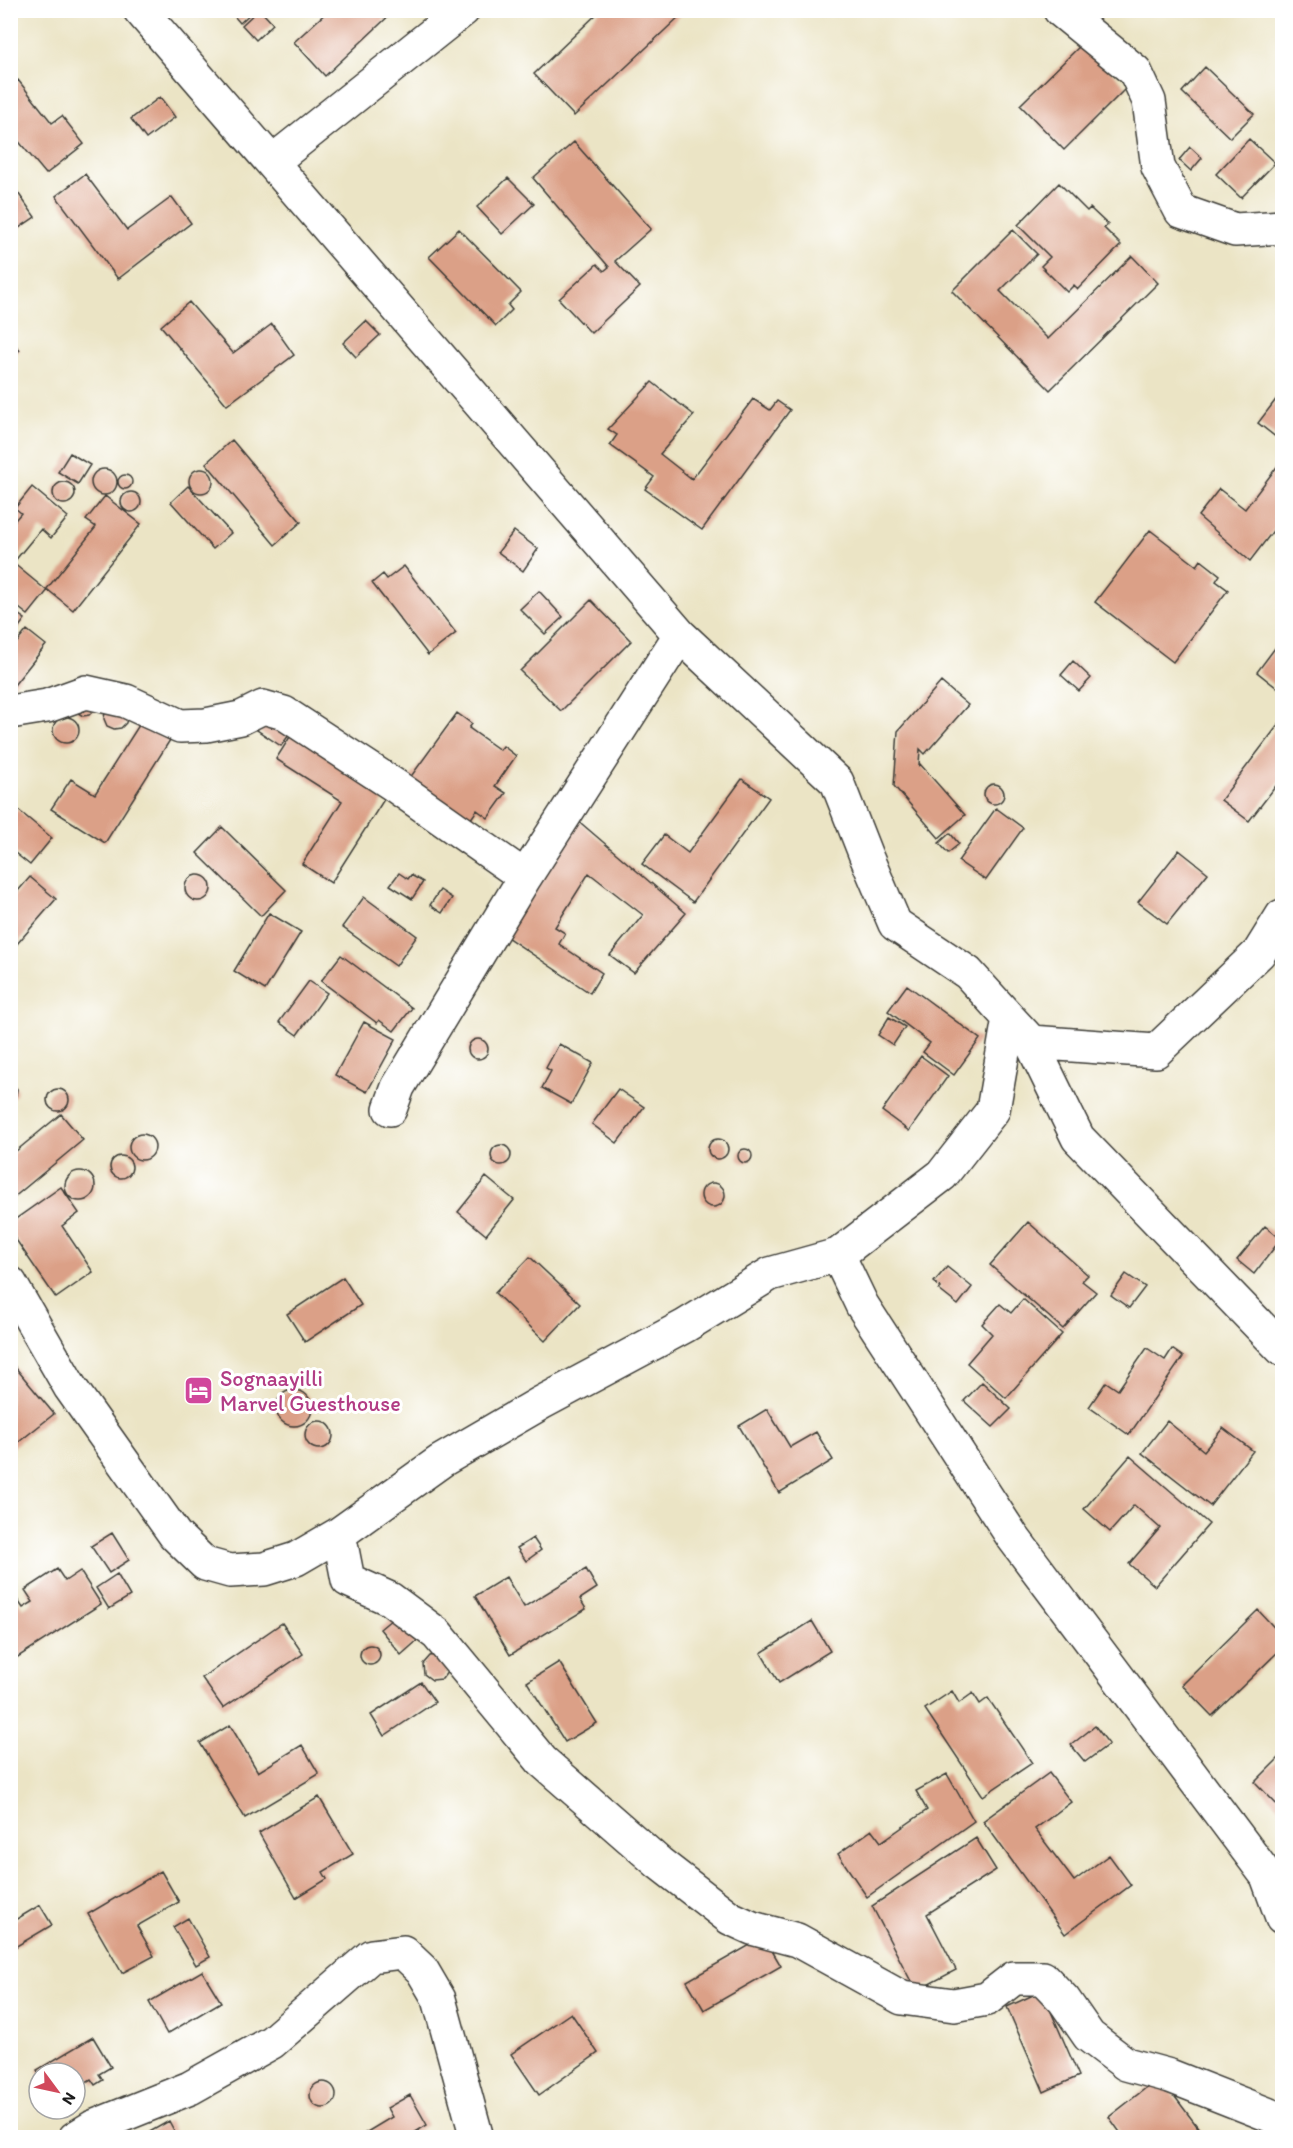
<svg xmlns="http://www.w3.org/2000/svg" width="1293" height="2148" viewBox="0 0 1293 2148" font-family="Itim,sans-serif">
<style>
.building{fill:#dba087}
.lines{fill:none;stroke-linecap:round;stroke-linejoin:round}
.minor-casing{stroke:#3b3a35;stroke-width:36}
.minor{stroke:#fff;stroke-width:33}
.labels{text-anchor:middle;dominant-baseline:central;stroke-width:6;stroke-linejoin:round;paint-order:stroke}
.hotel-label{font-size:22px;fill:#b23c85;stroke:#fff;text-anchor:start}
</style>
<rect width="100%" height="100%" fill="#fff"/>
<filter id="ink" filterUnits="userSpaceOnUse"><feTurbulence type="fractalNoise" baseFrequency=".0167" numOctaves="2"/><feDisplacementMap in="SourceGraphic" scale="12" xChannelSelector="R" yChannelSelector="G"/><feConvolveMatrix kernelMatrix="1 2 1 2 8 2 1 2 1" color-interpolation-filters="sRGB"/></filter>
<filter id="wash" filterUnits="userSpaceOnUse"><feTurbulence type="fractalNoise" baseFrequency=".008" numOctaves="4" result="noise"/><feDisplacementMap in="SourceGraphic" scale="24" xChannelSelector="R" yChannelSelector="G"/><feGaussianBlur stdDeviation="1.35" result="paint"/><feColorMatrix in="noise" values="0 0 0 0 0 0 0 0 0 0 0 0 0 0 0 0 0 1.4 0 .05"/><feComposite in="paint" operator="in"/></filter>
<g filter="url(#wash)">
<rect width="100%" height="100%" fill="#ebe4c5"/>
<g id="blocks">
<path class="building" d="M229 10H254L240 23Z
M258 10H260L273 24 256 40 242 25Z
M329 10H395L325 76 294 42Z
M601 10H679L682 14 574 116 534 74Z
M1083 43 1127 87 1064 150 1020 105Z
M1205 67 1254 114 1230 138 1182 92Z
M18 80 52 123 62 116 84 144 46 174 10 131V85Z
M160 97 175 117 146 139 131 119Z
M1249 139 1275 163 1241 198 1216 174Z
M574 142 651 229 615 261 640 287 591 333 559 299 597 264 604 271 609 267 533 178Z
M1190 147 1202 158 1191 171 1179 160Z
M85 174 127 230 172 197 191 223 118 279 56 196Z
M508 178 534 204 502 234 477 207Z
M1059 183 1087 211 1090 208 1108 225 1104 228 1121 245 1078 289 1074 285 1067 292 1041 266 1050 257 1018 225Z
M16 190 35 217 10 234V193Z
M459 229 521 292 508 305 512 310 496 326 429 257Z
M1013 230 1037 254 1000 291 1048 339 1132 256 1158 283 1050 390 952 291Z
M189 302 233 353 272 324 294 355 227 405 161 326Z
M366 321 380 335 356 357 343 343Z
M10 340 20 350 10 358Z
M652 382 694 415 660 454 692 479 753 399 770 410 777 401 790 410 702 530 645 489 654 477 610 445 617 435 608 429Z
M1278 397 1282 401V442L1258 423Z
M232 440 301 522 275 545 206 463Z
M70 453 90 465 78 484 58 472Z
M1282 460V519L1250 561 1198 516 1219 489 1245 509Z
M189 481a12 12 0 1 1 24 0a12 12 0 1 1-24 0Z
M91 482a13 13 0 1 1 26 0a13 13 0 1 1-26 0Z
M118 482a7 7 0 1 1 14 0a7 7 0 1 1-14 0Z
M53 493a11 11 0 1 1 22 0a11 11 0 1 1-22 0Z
M188 486 231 533 213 549 171 502Z
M32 487 68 517 51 538 41 529 13 563 46 590 96 527 86 520 105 496 141 524 73 610 48 590 28 615 10 601V526L21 513 15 508Z
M121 502a10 10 0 1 1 20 0a10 10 0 1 1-20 0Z
M1150 530 1197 566 1201 560 1220 575 1216 581 1228 590 1173 662 1095 602Z
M514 531 538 549 523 571 498 552Z
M404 566 456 633 428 655 372 583 383 574 387 579Z
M539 591 563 617 545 634 520 609Z
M591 600 631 641 561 711 520 671Z
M10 609 25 619 10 639Z
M27 630 46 645 10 690V651Z
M1278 644 1282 647V692L1257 672Z
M1073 661 1091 678 1079 691 1061 675Z
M941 682 968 705 925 754 920 749 919 765 920 764 965 815 939 838 894 786 898 731Z
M95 705 93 711 89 715 83 716 78 713 76 708Z
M105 712 127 716 126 723 121 728 114 729 107 726 104 719Z
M269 712 294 728 281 746 257 730Z
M457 713 472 724 469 728 500 750 503 746 516 756 495 786 506 793 488 818 477 810 464 829 404 786Z
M53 730a13 13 0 1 1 26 0a13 13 0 1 1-26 0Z
M1282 720V778L1249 821 1221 800Z
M141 722 170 740 105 843 51 809 71 779 95 794Z
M295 729 390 790 331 883 302 864 342 801 276 759Z
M742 779 769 798 693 902 642 864 664 835 688 853Z
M984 794a10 10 0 1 1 20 0a10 10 0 1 1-20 0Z
M996 808 1023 828 986 880 958 861Z
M17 809 52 838 30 865 10 849V816Z
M575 818 686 913 634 973 610 955 643 915 589 873 555 927 565 933 559 944 602 973 590 993 501 933Z
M222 827 286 890 261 916 197 853Z
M950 833 959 844 948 853 939 843Z
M1179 850 1208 873 1167 924 1138 902Z
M399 873 408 879 411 875 423 882 412 899 390 885Z
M185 888a13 13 0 1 1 26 0a13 13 0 1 1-26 0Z
M30 877 56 899 10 952V900Z
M440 890 452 898 442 913 430 905Z
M364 897 417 936 396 966 342 927Z
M269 913 301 932 265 990 234 971Z
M341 955 412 1008 394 1031 379 1020 377 1023 321 981Z
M309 981 327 993 297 1035 279 1022Z
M907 985 980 1039 954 1075 923 1052 930 1043 888 1011Z
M889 1017 905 1027 893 1045 878 1035Z
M364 1022 396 1039 367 1092 335 1075Z
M468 1049a10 10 0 1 1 20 0a10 10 0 1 1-20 0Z
M559 1044 593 1063 571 1104 542 1088 551 1071 546 1068Z
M921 1056 948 1076 909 1131 882 1111Z
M10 1081 17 1089 16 1095 10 1100Z
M47 1100a11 11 0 1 1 22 0a11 11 0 1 1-22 0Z
M618 1089 644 1107 617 1143 592 1124Z
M61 1114 83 1140 13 1198 10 1195V1156Z
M129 1147a13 13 0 1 1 26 0a13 13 0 1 1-26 0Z
M708 1149a10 10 0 1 1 20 0a10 10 0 1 1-20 0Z
M491 1155a10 10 0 1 1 20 0a10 10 0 1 1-20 0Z
M738 1156a7 7 0 1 1 14 0a7 7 0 1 1-14 0Z
M110 1167a11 11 0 1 1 22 0a11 11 0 1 1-22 0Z
M65 1186a15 15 0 1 1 30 0a15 15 0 1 1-30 0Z
M486 1177 514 1200 486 1235 458 1212Z
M701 1195a12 12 0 1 1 24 0a12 12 0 1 1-24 0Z
M61 1187 79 1213 62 1226 93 1272 56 1298 10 1231V1223Z
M1028 1222 1088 1275 1082 1281 1096 1292 1063 1329 990 1265Z
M1265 1226 1281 1239 1254 1274 1237 1260Z
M530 1257 580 1304 545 1341 495 1293Z
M947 1267 972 1287 958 1305 939 1290 941 1288 934 1282Z
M1126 1274 1145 1287 1129 1308 1111 1295Z
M343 1277 361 1305 305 1342 287 1314Z
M1023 1299 1062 1334 1006 1398 967 1363 992 1334 982 1324 1000 1304 1011 1313Z
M1147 1348 1165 1360 1172 1349 1183 1357 1129 1435 1089 1407 1106 1382 1118 1390Z
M10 1361 54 1414 10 1449Z
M982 1382 1011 1409 993 1427 964 1401Z
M276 1408a18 18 0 1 1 36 0a18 18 0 1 1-36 0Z
M767 1409 790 1447 816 1432 833 1460 779 1493 739 1426Z
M1167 1421 1204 1451 1223 1428 1253 1451 1210 1506 1142 1453Z
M305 1435a14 14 0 1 1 28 0a14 14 0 1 1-28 0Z
M1130 1456 1209 1524 1155 1586 1129 1564 1160 1528 1134 1505 1110 1532 1084 1509Z
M112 1533 129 1560 109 1573 91 1546Z
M533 1538 541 1550 526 1561 517 1548Z
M57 1569 65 1581 80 1571 101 1604 10 1662V1589L23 1608 33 1602 25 1590Z
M586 1569 597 1588 580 1599 586 1609 510 1655 475 1596 506 1577 524 1607Z
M117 1574 130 1596 109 1609 96 1588Z
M1258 1610 1282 1636V1648L1212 1716 1182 1685Z
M398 1614 419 1639 401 1655 380 1629Z
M812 1621 830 1651 779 1683 761 1653Z
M282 1623 303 1654 223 1708 202 1678Z
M360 1655a10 10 0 1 1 20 0a10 10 0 1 1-20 0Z
M439 1655 448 1671 442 1679 432 1680 424 1674 423 1664 430 1656Z
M559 1662 597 1723 565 1742 527 1682Z
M421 1682 435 1702 384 1736 371 1715Z
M952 1691 959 1703 973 1693 980 1704 988 1698 1032 1763 983 1796 925 1709Z
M230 1725 258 1772 302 1745 319 1774 245 1818 200 1743Z
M1095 1726 1109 1744 1085 1762 1071 1745Z
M1280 1757 1282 1759V1810L1255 1782Z
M1049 1773 1071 1802 1035 1829 1074 1881 1109 1855 1131 1885 1065 1934 983 1821Z
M947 1774 974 1821 867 1897 838 1854 872 1830 881 1842 927 1810 916 1791Z
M319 1797 353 1854 323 1872 327 1879 296 1898 259 1833Z
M976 1838 996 1870 927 1914 956 1970 916 1991 872 1906Z
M161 1871 179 1902 137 1926 154 1956 122 1973 88 1914Z
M40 1905 52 1925 10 1950V1923Z
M188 1918 210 1957 196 1965 173 1927Z
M764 1937 781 1966 704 2010 687 1981Z
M202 1971 221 2002 167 2034 149 2002Z
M1042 1991 1079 2076 1044 2092 1007 2007Z
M571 2013 598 2053 539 2095 511 2054Z
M93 2037 111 2067 99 2074 103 2080 95 2085 91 2079 75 2089V2073H38L37 2070Z
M1160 2077 1206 2138H1124L1109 2117Z
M310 2095a13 13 0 1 1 26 0a13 13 0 1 1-26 0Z
M410 2095 427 2125 406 2138H357L392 2117 387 2108Z
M169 2121 178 2138H139Z"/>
</g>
</g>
<g filter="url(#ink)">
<use href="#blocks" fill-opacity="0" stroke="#3b3a35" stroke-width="1.5"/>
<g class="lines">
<defs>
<path id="minor" d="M140 10 680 635 837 782 866 856 895 924 968 973 1009 1018 1031 1042 1078 1138 1282 1349
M1060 10 1135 71 1149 101 1158 167 1181 211 1235 230 1282 227
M272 162 463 10
M10 712 47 706 86 692 126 701 180 726 206 725 241 718 263 707 284 713 394 785 525 877
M1031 1042 1156 1051 1259 953 1282 916
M390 1109 398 1087 525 877 680 635
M838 1255 862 1305 1012 1536 1267 1876 1282 1917
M10 1283 70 1387 175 1535 205 1564 230 1571 264 1569 296 1559 339 1534 441 1461 541 1403 685 1326 770 1274 838 1255 942 1175 993 1110 1009 1018
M339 1534 348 1580 390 1599 437 1634 542 1761 659 1863 730 1918 752 1928 797 1940 902 1998 954 2005 987 1999 1014 1978H1043L1064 2000 1089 2036 1126 2064 1170 2076 1282 2120
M75 2138 93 2127 190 2088 272 2042 371 1956 403 1952 422 1970 439 1999 477 2138"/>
</defs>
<use href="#minor" class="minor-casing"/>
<use href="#minor" class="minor"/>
</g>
</g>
<defs>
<symbol id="hotel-square" viewBox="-11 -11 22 22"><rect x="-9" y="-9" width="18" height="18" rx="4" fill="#d1479c" stroke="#fff"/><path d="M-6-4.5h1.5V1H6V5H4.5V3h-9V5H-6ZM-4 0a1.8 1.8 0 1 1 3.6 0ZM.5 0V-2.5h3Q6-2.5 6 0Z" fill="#fff"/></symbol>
</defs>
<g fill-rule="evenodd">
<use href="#hotel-square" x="182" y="1374" width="33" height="33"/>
</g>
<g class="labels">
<g class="hotel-label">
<text x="220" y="1378">Sognaayilli<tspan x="220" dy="25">Marvel Guesthouse</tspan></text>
</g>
</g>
<rect width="1293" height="2148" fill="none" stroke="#fff" stroke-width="36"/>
<g transform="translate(57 2091) rotate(123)"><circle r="28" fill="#ffffff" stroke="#a4a4a4" stroke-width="1.5"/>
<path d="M0-4.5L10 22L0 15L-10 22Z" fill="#d1495b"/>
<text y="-9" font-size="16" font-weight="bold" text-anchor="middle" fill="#1c1c1c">N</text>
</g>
</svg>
